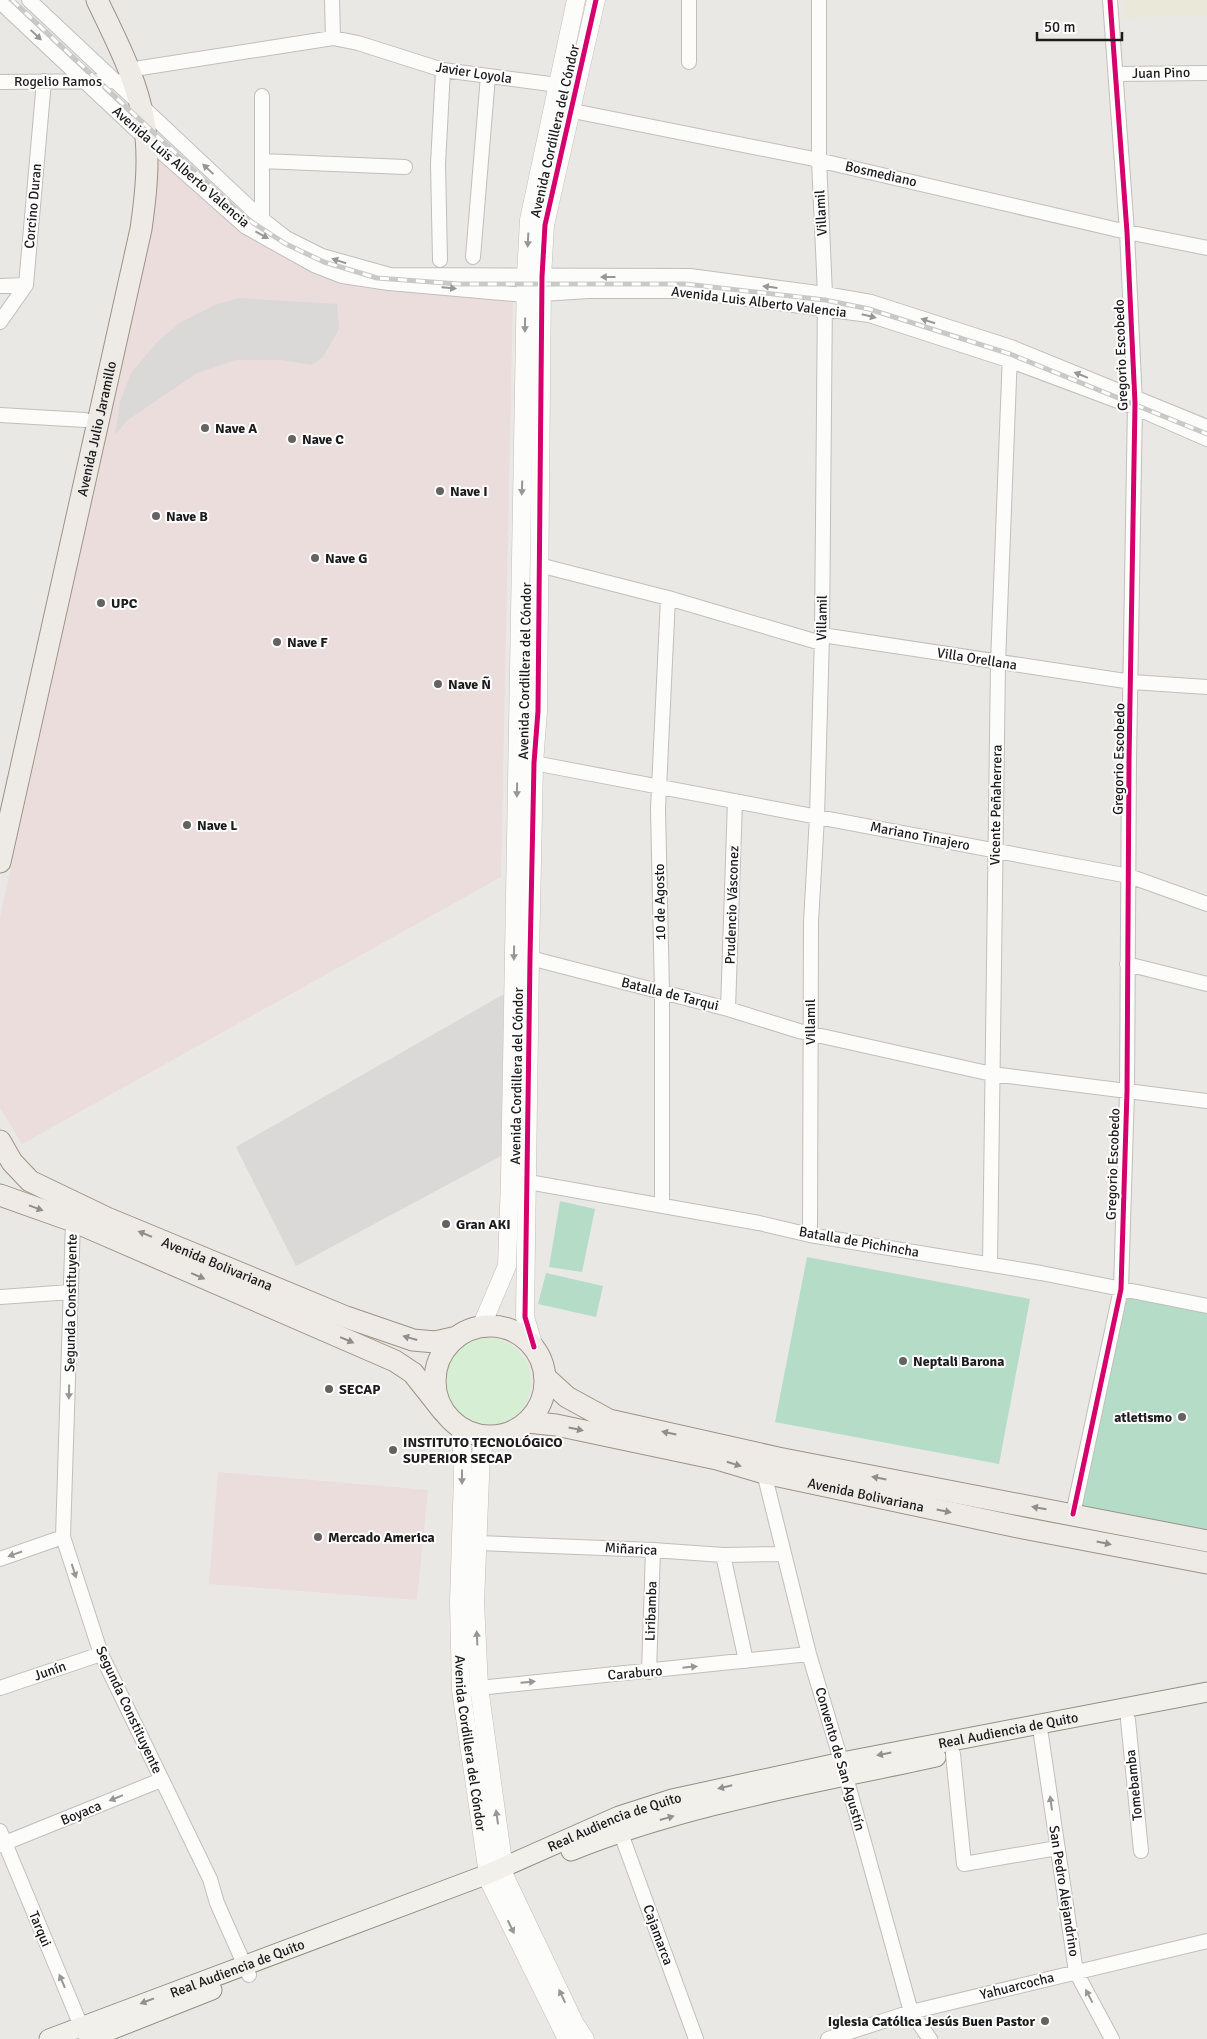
<svg xmlns="http://www.w3.org/2000/svg" width="1207" height="2039" viewBox="0 0 1207 2039" font-family="Signika,sans-serif">
<style>
.commercial{fill:#ebdddc}
.farmland{fill:#e9e8d9}
.park{fill:#d6eed3}
.pitch{fill:#b5dcc7}
.parking{fill:#dad9d8}
.lines{fill:none;stroke-linecap:round;stroke-linejoin:round}
.minor-casing{stroke:#c0bfbd;stroke-width:16}
.tertiary-casing{stroke:#c0bfbd;stroke-width:19}
.secondary-casing{stroke:#919180;stroke-width:21}
.primary-casing{stroke:#9d9385;stroke-width:23}
.minor{stroke:#fcfcfb;stroke-width:14}
.tertiary{stroke:#fcfcfb;stroke-width:18}
.secondary{stroke:#f1f0eb;stroke-width:19}
.primary{stroke:#eeeae5;stroke-width:21}
.rail-casing{stroke:#c9c9c8;stroke-width:5}
.rail{stroke:#fff;stroke-width:3;stroke-dasharray:9;stroke-linecap:butt}
.cycleway-casing{stroke:#fff;stroke-width:8}
.cycleway{stroke:#d6006c;stroke-width:5}
.oneway{fill:#979797}
.oneway2{fill:#908d8b}
.oneway3{fill:#91918e}
.poi-dot{fill:#646362;stroke:#fff;stroke-width:2}
.labels{text-anchor:middle;dominant-baseline:central;stroke-width:4;stroke-linejoin:round;paint-order:stroke}
.street-label{font-size:14px;fill:#1c1c1c;stroke:#fff}
.poi-label{font-size:14px;font-weight:bold;fill:#1c1c1c;stroke:#fff;text-anchor:start}
</style>
<rect width="100%" height="100%" fill="#eae8e5"/>
<path class="commercial" d="M156 153 248 236 279 255 318 273 358 287 395 291 513 295 501 877 22 1144 0 1108V917L133 316 122 313Z
M218 1472 428 1490 417 1600 209 1584Z"/>
<path class="farmland" d="M1123 0H1207V15L1123 18Z"/>
<path class="park" d="M443 1382a44 44 0 1 1 88 0a44 44 0 1 1-88 0Z"/>
<path class="pitch" d="M560 1201 595 1209 582 1272 549 1267Z
M807 1257 1030 1299 999 1464 775 1422Z
M546 1273 603 1286 596 1317 538 1304Z
M1122 1288 1207 1304V1530L1072 1505Z"/>
<path class="parking" d="M239 298 337 304 339 329 323 357 312 365 281 360H236L197 373 128 420 115 435 120 402 131 373 158 341 181 322 215 305Z
M504 994 501 1156 296 1266 236 1147Z"/>
<g class="lines">
<defs>
<path id="minor" d="M29 0 262 219 286 238 322 256 390 275 690 276 825 294 871 302 1011 347 1207 427
M332 0 333 38
M689 0V62
M0 2 132 126 246 227 314 265 342 276 389 283 526 295 589 291H686L869 315 1011 361 1134 407 1207 439
M128 70 333 38 358 43 443 70 558 85
M1116 74 1207 73
M0 82 117 81
M553 107 809 158 1127 232 1207 248
M262 161 405 167
M262 219V96
M473 257 488 76
M440 260 438 164 443 70
M0 286 26 285
M0 322 26 285 44 81
M0 415 85 420
M539 565 668 598 821 643
M822 635 1132 682 1207 687
M534 763 1129 876 1207 904
M530 958 728 1009 799 1031 992 1074 1207 1101
M1127 964 1207 984
M728 1009 735 801
M517 1180 759 1223 810 1235 1041 1273 1207 1306
M662 1206V992L658 809 668 598
M73 1221 63 1537 101 1654 210 1879 217 1903 249 1975
M810 1235 811 922 817 817 822 635 825 294 819 160V0
M990 1264 998 663 1010 353
M0 1297 71 1292
M764 1473 809 1654 846 1777 911 2012 930 2039
M1073 1514 1121 1289 1127 1091 1129 761 1135 403 1127 232 1110 0
M479 1543 653 1550 723 1555 784 1554
M723 1555 746 1661
M0 1559 63 1537
M649 1672 653 1550
M0 1688 101 1654
M469 1689 809 1654
M1128 1720 1141 1851
M1041 1735 1076 1972 1112 2039
M953 1754 964 1864 1057 1848
M0 1831 81 2026
M620 1831 696 2039
M0 1845 161 1780
M828 2039 911 2012 1207 1941"/>
<g id="tertiary">
<path d="M481 1327 507 1266 510 1179 526 276 529 220 576 0"/>
<path d="M534 1347 525 1317 530 958 534 763 538 711 542 277 545 225 596 0"/>
<path id="s1" d="M461 1429 463 1476 459 1602 461 1690 488 1874 490 1883 567 2039"/>
<path d="M487 1437 481 1453 475 1602 479 1687 505 1877 575 2024 585 2039"/>
</g>
<g id="secondary">
<path d="M571 1851C688 1804 813 1784 936 1757"/>
<path id="s2" d="M49 2039 488 1874 619 1816 672 1799 842 1762 1207 1692"/>
<path d="M88 2039 212 1990"/>
</g>
<g id="primary">
<path id="s3" d="M0 862 141 229C146 194 150 157 144 122 137 79 115 38 97 0"/>
<path id="s4" d="M0 1141 12 1162 30 1181 107 1218 346 1317 413 1340 435 1342 457 1337"/>
<path d="M0 1195 73 1221 395 1361 413 1373 443 1411"/>
<circle cx="490" cy="1381" r="55"/>
<path d="M545 1377 567 1397 609 1420 778 1458 1207 1541"/>
<path id="s5" d="M528 1422 556 1425 717 1459 764 1473 1023 1528 1207 1563"/>
</g>
</defs>
<use href="#minor" class="minor-casing"/>
<use href="#tertiary" class="tertiary-casing"/>
<use href="#secondary" class="secondary-casing"/>
<use href="#primary" class="primary-casing"/>
<use href="#minor" class="minor"/>
<use href="#tertiary" class="tertiary"/>
<use href="#secondary" class="secondary"/>
<use href="#primary" class="primary"/>
<defs>
<path id="rail" d="M12 0 244 217 286 244 324 262 377 278 459 284H686L825 300 869 309 1010 354 1207 434"/>
</defs>
<use href="#rail" class="rail-casing"/>
<use href="#rail" class="rail"/>
<defs>
<path id="cycleway" d="M534 1347 525 1317 530 958 534 763 538 711 542 277 545 225 596 0
M1073 1514 1121 1289 1127 1091 1129 761 1135 403 1127 232 1110 0"/>
</defs>
<use href="#cycleway" class="cycleway-casing"/>
<use href="#cycleway" class="cycleway"/>
</g>
<defs><path id="oneway-solid" d="M-6-.8H1V-3.2L6.5 0L1 3.2V.8H-6Z" transform="scale(1.25)"/></defs>
<g class="oneway">
<use href="#oneway-solid" transform="translate(36 35) rotate(43)"/>
<use href="#oneway-solid" transform="translate(208 169) rotate(-137)"/>
<use href="#oneway-solid" transform="translate(262 235) rotate(29)"/>
<use href="#oneway-solid" transform="translate(528 240) rotate(93)"/>
<use href="#oneway-solid" transform="translate(339 261) rotate(-163)"/>
<use href="#oneway-solid" transform="translate(608 277) rotate(180)"/>
<use href="#oneway-solid" transform="translate(770 287) rotate(-173)"/>
<use href="#oneway-solid" transform="translate(449 288) rotate(5)"/>
<use href="#oneway-solid" transform="translate(869 316) rotate(14)"/>
<use href="#oneway-solid" transform="translate(928 321) rotate(-162)"/>
<use href="#oneway-solid" transform="translate(525 325) rotate(91)"/>
<use href="#oneway-solid" transform="translate(1081 375) rotate(-158)"/>
<use href="#oneway-solid" transform="translate(522 488) rotate(92)"/>
<use href="#oneway-solid" transform="translate(517 790) rotate(91)"/>
<use href="#oneway-solid" transform="translate(514 953) rotate(91)"/>
<use href="#oneway-solid" transform="translate(69 1392) rotate(91)"/>
<use href="#oneway-solid" transform="translate(462 1477) rotate(90)"/>
<use href="#oneway-solid" transform="translate(15 1554) rotate(161)"/>
<use href="#oneway-solid" transform="translate(74 1571) rotate(72)"/>
<use href="#oneway-solid" transform="translate(477 1638) rotate(-93)"/>
<use href="#oneway-solid" transform="translate(690 1667) rotate(-6)"/>
<use href="#oneway-solid" transform="translate(528 1682) rotate(-5)"/>
<use href="#oneway-solid" transform="translate(116 1798) rotate(158)"/>
<use href="#oneway-solid" transform="translate(1051 1803) rotate(-98)"/>
<use href="#oneway-solid" transform="translate(497 1817) rotate(-98)"/>
<use href="#oneway-solid" transform="translate(511 1927) rotate(64)"/>
<use href="#oneway-solid" transform="translate(62 1981) rotate(-113)"/>
<use href="#oneway-solid" transform="translate(562 1996) rotate(-115)"/>
<use href="#oneway-solid" transform="translate(1089 1996) rotate(-118)"/>
</g>
<g class="oneway2">
<use href="#oneway-solid" transform="translate(36 1208) rotate(20)"/>
<use href="#oneway-solid" transform="translate(145 1234) rotate(-158)"/>
<use href="#oneway-solid" transform="translate(198 1276) rotate(23)"/>
<use href="#oneway-solid" transform="translate(410 1338) rotate(-164)"/>
<use href="#oneway-solid" transform="translate(347 1340) rotate(23)"/>
<use href="#oneway-solid" transform="translate(576 1429) rotate(12)"/>
<use href="#oneway-solid" transform="translate(669 1433) rotate(-168)"/>
<use href="#oneway-solid" transform="translate(734 1464) rotate(17)"/>
<use href="#oneway-solid" transform="translate(879 1478) rotate(-169)"/>
<use href="#oneway-solid" transform="translate(1039 1508) rotate(-170)"/>
<use href="#oneway-solid" transform="translate(944 1511) rotate(12)"/>
<use href="#oneway-solid" transform="translate(1104 1543) rotate(12)"/>
</g>
<g class="oneway3">
<use href="#oneway-solid" transform="translate(884 1754) rotate(169)"/>
<use href="#oneway-solid" transform="translate(725 1787) rotate(167)"/>
<use href="#oneway-solid" transform="translate(667 1818) rotate(-16)"/>
<use href="#oneway-solid" transform="translate(147 2001) rotate(159)"/>
</g>
<g class="poi-dot">
<circle cx="205" cy="428" r="5"/>
<circle cx="292" cy="439" r="5"/>
<circle cx="440" cy="491" r="5"/>
<circle cx="156" cy="516" r="5"/>
<circle cx="315" cy="558" r="5"/>
<circle cx="101" cy="603" r="5"/>
<circle cx="277" cy="642" r="5"/>
<circle cx="438" cy="684" r="5"/>
<circle cx="187" cy="825" r="5"/>
<circle cx="446" cy="1224" r="5"/>
<circle cx="903" cy="1361" r="5"/>
<circle cx="329" cy="1389" r="5"/>
<circle cx="1182" cy="1417" r="5"/>
<circle cx="393" cy="1450" r="5"/>
<circle cx="318" cy="1537" r="5"/>
<circle cx="1045" cy="2021" r="5"/>
</g>
<g class="labels">
<g class="street-label">
<text transform="translate(474 73) rotate(9)">Javier Loyola</text>
<text transform="translate(1161 73) rotate(-1)">Juan Pino</text>
<text x="58" y="81">Rogelio Ramos</text>
<text transform="translate(555 131) rotate(-77)">Avenida Cordillera del Cóndor</text>
<text transform="translate(181 167) rotate(41)">Avenida Luis Alberto Valencia</text>
<text transform="translate(881 174) rotate(13)">Bosmediano</text>
<text transform="translate(33 206) rotate(-85)">Corcino Duran</text>
<text transform="translate(821 213) rotate(-93)">Villamil</text>
<text transform="translate(759 302) rotate(7)">Avenida Luis Alberto Valencia</text>
<text transform="translate(1121 355) rotate(-92)">Gregorio Escobedo</text>
<text stroke="none"><textPath href="#s3" startOffset="444">Avenida Julio Jaramillo</textPath></text>
<text transform="translate(822 618) rotate(-89)">Villamil</text>
<text transform="translate(977 659) rotate(9)">Villa Orellana</text>
<text transform="translate(525 671) rotate(-89)">Avenida Cordillera del Cóndor</text>
<text transform="translate(1119 759) rotate(-89)">Gregorio Escobedo</text>
<text transform="translate(996 805) rotate(-89)">Vicente Peñaherrera</text>
<text transform="translate(920 836) rotate(11)">Mariano Tinajero</text>
<text transform="translate(660 902) rotate(-91)">10 de Agosto</text>
<text transform="translate(732 905) rotate(-88)">Prudencio Vásconez</text>
<text transform="translate(670 994) rotate(14)">Batalla de Tarqui</text>
<text transform="translate(810 1022) rotate(-90)">Villamil</text>
<text transform="translate(517 1076) rotate(-89)">Avenida Cordillera del Cóndor</text>
<text transform="translate(1113 1164) rotate(-88)">Gregorio Escobedo</text>
<text transform="translate(859 1242) rotate(10)">Batalla de Pichincha</text>
<text stroke="none"><textPath href="#s4" startOffset="255">Avenida Bolivariana</textPath></text>
<text transform="translate(71 1303) rotate(-89)">Segunda Constituyente</text>
<text stroke="none"><textPath href="#s5" startOffset="346">Avenida Bolivariana</textPath></text>
<text transform="translate(631 1549) rotate(3)">Miñarica</text>
<text transform="translate(651 1611) rotate(-88)">Liribamba</text>
<text transform="translate(50 1671) rotate(-19)">Junín</text>
<text transform="translate(635 1673) rotate(-5)">Caraburo</text>
<text transform="translate(129 1710) rotate(65)">Segunda Constituyente</text>
<text stroke="none"><textPath href="#s2" startOffset="1011">Real Audiencia de Quito</textPath></text>
<text stroke="none"><textPath href="#s1" startOffset="315">Avenida Cordillera del Cóndor</textPath></text>
<text transform="translate(840 1759) rotate(74)">Convento de San Agustín</text>
<text transform="translate(1134 1785) rotate(-96)">Tomebamba</text>
<text transform="translate(81 1813) rotate(-22)">Boyaca</text>
<text stroke="none"><textPath href="#s2" startOffset="606">Real Audiencia de Quito</textPath></text>
<text transform="translate(1064 1891) rotate(81)">San Pedro Alejandrino</text>
<text transform="translate(40 1929) rotate(67)">Tarqui</text>
<text transform="translate(658 1935) rotate(70)">Cajamarca</text>
<text stroke="none"><textPath href="#s2" startOffset="201">Real Audiencia de Quito</textPath></text>
<text transform="translate(1017 1986) rotate(-14)">Yahuarcocha</text>
</g>
<g class="poi-label">
<text x="215" y="428">Nave A</text>
<text x="302" y="439">Nave C</text>
<text x="450" y="491">Nave I</text>
<text x="166" y="516">Nave B</text>
<text x="325" y="558">Nave G</text>
<text x="111" y="603">UPC</text>
<text x="287" y="642">Nave F</text>
<text x="448" y="684">Nave Ñ</text>
<text x="197" y="825">Nave L</text>
<text x="456" y="1224">Gran AKI</text>
<text x="913" y="1361">Neptali Barona</text>
<text x="339" y="1389">SECAP</text>
<text x="1172" y="1417" text-anchor="end">atletismo</text>
<text x="403" y="1442">INSTITUTO TECNOLÓGICO<tspan x="403" dy="16">SUPERIOR SECAP</tspan></text>
<text x="328" y="1537">Mercado America</text>
<text x="1035" y="2021" text-anchor="end">Iglesia Católica Jesús Buen Pastor</text>
</g>
</g>
<path d="M1037 32v8h85v-8" fill="none" stroke="#1c1c1c" stroke-width="2.5"/>
<text x="1044" y="32" font-size="15" fill="#1c1c1c" stroke="#ffffff" stroke-width="4" paint-order="stroke">50 m</text>
</svg>
